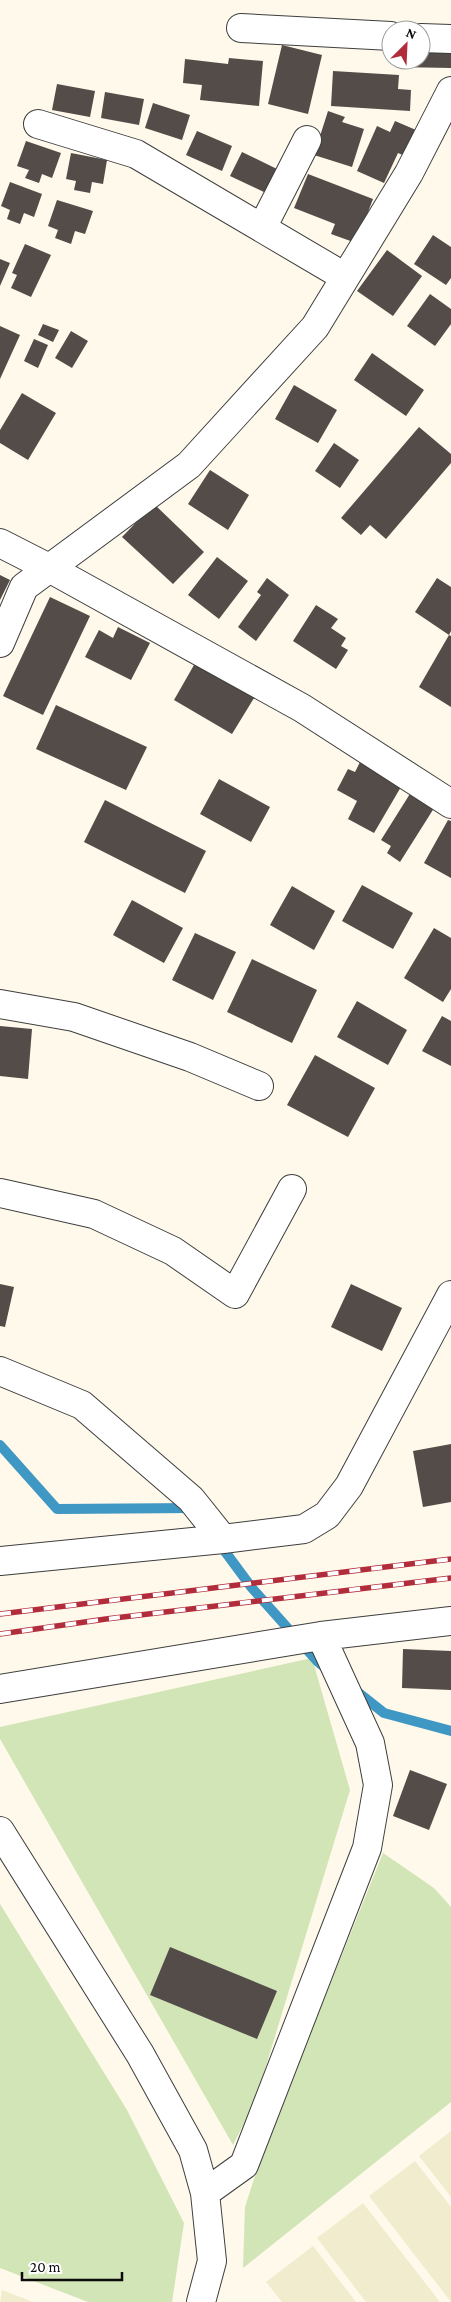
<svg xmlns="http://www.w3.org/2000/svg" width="451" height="2302" viewBox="0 0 451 2302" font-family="'Crimson Pro',serif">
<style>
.farmland{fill:#f1eccd}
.green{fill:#d2e5b7}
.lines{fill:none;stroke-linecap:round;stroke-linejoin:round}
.stream{stroke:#3f97c3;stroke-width:10}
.building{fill:#534c48}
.minor-casing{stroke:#3e3e3e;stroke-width:30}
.minor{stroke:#fff;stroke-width:28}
.rail-casing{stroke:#b12d3c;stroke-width:5.5}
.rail{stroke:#fff;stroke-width:4;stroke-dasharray:11;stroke-linecap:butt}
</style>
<rect width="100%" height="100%" fill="#fef9ea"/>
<path class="farmland" d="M451 2131V2197L419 2156Z
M415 2161 451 2207V2302L369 2196Z
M363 2203 440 2302H366L317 2238Z
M313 2246 356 2302H282L266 2282Z
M2 2290 33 2302H0Z"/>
<path class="green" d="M312 1658 350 1790 255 2102 233 2145 0 1739V1727Z
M383 1853 434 1888 451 1907V2102L243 2268 245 2207 263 2151Z
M0 1904 127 2110 184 2223 172 2302H88L0 2268Z"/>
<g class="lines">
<path class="stream" d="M0 1445 57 1509 194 1508
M218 1542 252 1588 317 1661 327 1669
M355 1690 384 1713 451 1731"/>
</g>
<path class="building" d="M421 43 451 44V68L397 67V60H421Z
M282 45 322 55 308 114 268 104Z
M229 58 263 61 259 106 200 100 202 85 183 83 185 59 228 64Z
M333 71 399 75 398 89 411 90 410 111 331 106Z
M57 84 95 91 90 117 52 110Z
M105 92 144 99 139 125 101 118Z
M153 103 190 115 182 140 145 128Z
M328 111 345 117 342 122 364 129 352 167 314 155Z
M395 121 416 130 405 156 398 153 384 183 357 171 377 126 390 132Z
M197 131 232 146 222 171 186 155Z
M26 141 61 153 52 178 42 174 39 183 25 178 29 170 17 166Z
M242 152 277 169 266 193 230 176Z
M71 153 107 160 103 184 92 182 90 193 74 190 76 181 66 179Z
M308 174 373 199 356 243 331 234 335 224 294 208Z
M10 182 42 194 34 217 24 213 20 224 7 219 10 210 1 206Z
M57 200 93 211 85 234 75 231 71 244 55 238 58 230 48 226Z
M433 235 451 247V278L446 285 414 264Z
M25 244 51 255 31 297 11 288 17 275 12 273Z
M387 250 422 276 393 316 357 291Z
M0 259 10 263 0 286Z
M430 294 451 309V324L435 346 407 326Z
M43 324 59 330 53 342 38 335Z
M0 326 20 335 0 379Z
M71 331 88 341 72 368 55 358Z
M34 339 48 345 38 368 24 361Z
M372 353 424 390 406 416 354 380Z
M294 385 337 410 318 443 275 419Z
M22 393 56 413 28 460 0 443V430Z
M419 427 451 454V463L386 539 370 525 361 535 341 518Z
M334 443 359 460 340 488 315 471Z
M210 470 249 495 228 530 188 504Z
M154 504 204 552 173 584 122 537Z
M217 557 248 581 219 619 188 595Z
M0 575 10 580 0 600Z
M267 578 289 595 256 641 238 627 261 595 257 592Z
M437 578 451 587V631L449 635 415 612Z
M50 597 90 616 43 715 3 696Z
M316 605 338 619 331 628 346 638 341 646 348 650 336 669 293 641Z
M118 627 150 643 131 680 85 657 99 630 113 638Z
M449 635 451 636V707L419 687Z
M198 658 257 693 232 734 174 700Z
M56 705 147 747 126 790 36 749Z
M363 756 405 780 374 833 348 819 357 801 337 790 348 769 355 772Z
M219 779 270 807 251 842 200 814Z
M413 789 436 805 400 862 387 853 391 846 381 840Z
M105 800 206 851 185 893 84 842Z
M448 820 451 821V878L424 863Z
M362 885 413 913 393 949 342 921Z
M292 886 335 911 314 950 270 925Z
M132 900 183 928 164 963 113 935Z
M434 928 451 938V989L443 1002 404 978Z
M195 933 236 952 213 1000 172 980Z
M252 959 317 990 292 1043 227 1012Z
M357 1001 407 1030 388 1065 337 1037Z
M442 1016 451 1021V1066L422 1051Z
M0 1026 32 1029 28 1079 0 1076Z
M315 1055 375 1088 348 1137 287 1105Z
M0 1284 14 1287 5 1327 0 1326Z
M351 1284 402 1308 382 1351 331 1327Z
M451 1444V1502L423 1507 413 1451Z
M403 1649 451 1651V1690L402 1688Z
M410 1770 447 1784 429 1830 393 1816Z
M170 1947 277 1991 257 2039 150 1995Z"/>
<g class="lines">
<defs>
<path id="minor" d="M241 28 391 36
M421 38 451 39
M38 124 136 154 345 277
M262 228 307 140
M0 543 49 568 302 708 451 804
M0 643 24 587 189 465 315 327 409 173 451 91
M0 1004 74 1017 190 1057 259 1086
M0 1193 94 1214 173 1251 235 1294 292 1189
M0 1371 82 1405 191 1499 223 1539
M0 1561 223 1539 304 1529 327 1515 349 1486 451 1295
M0 1689 321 1636 451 1621
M0 1831 140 2054 193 2150 205 2193 212 2261 201 2302
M205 2193 244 2165 367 1848 378 1785 370 1743 321 1636"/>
</defs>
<use href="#minor" class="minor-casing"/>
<use href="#minor" class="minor"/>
<defs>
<path id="rail" d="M0 1614 451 1559
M0 1634 106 1619 451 1578"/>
</defs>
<use href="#rail" class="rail-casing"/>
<use href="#rail" class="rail"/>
</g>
<g transform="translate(406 45) rotate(24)"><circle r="24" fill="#ffffff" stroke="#9d9d9d"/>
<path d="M0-4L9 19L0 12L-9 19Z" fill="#b12d3c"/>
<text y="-8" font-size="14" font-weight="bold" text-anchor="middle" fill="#0b0b0b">N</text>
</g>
<path d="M22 2272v8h100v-8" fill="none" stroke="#0b0b0b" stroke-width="2.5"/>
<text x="30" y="2272" font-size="15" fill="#0b0b0b" stroke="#ffffff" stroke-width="4" paint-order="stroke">20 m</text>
</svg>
